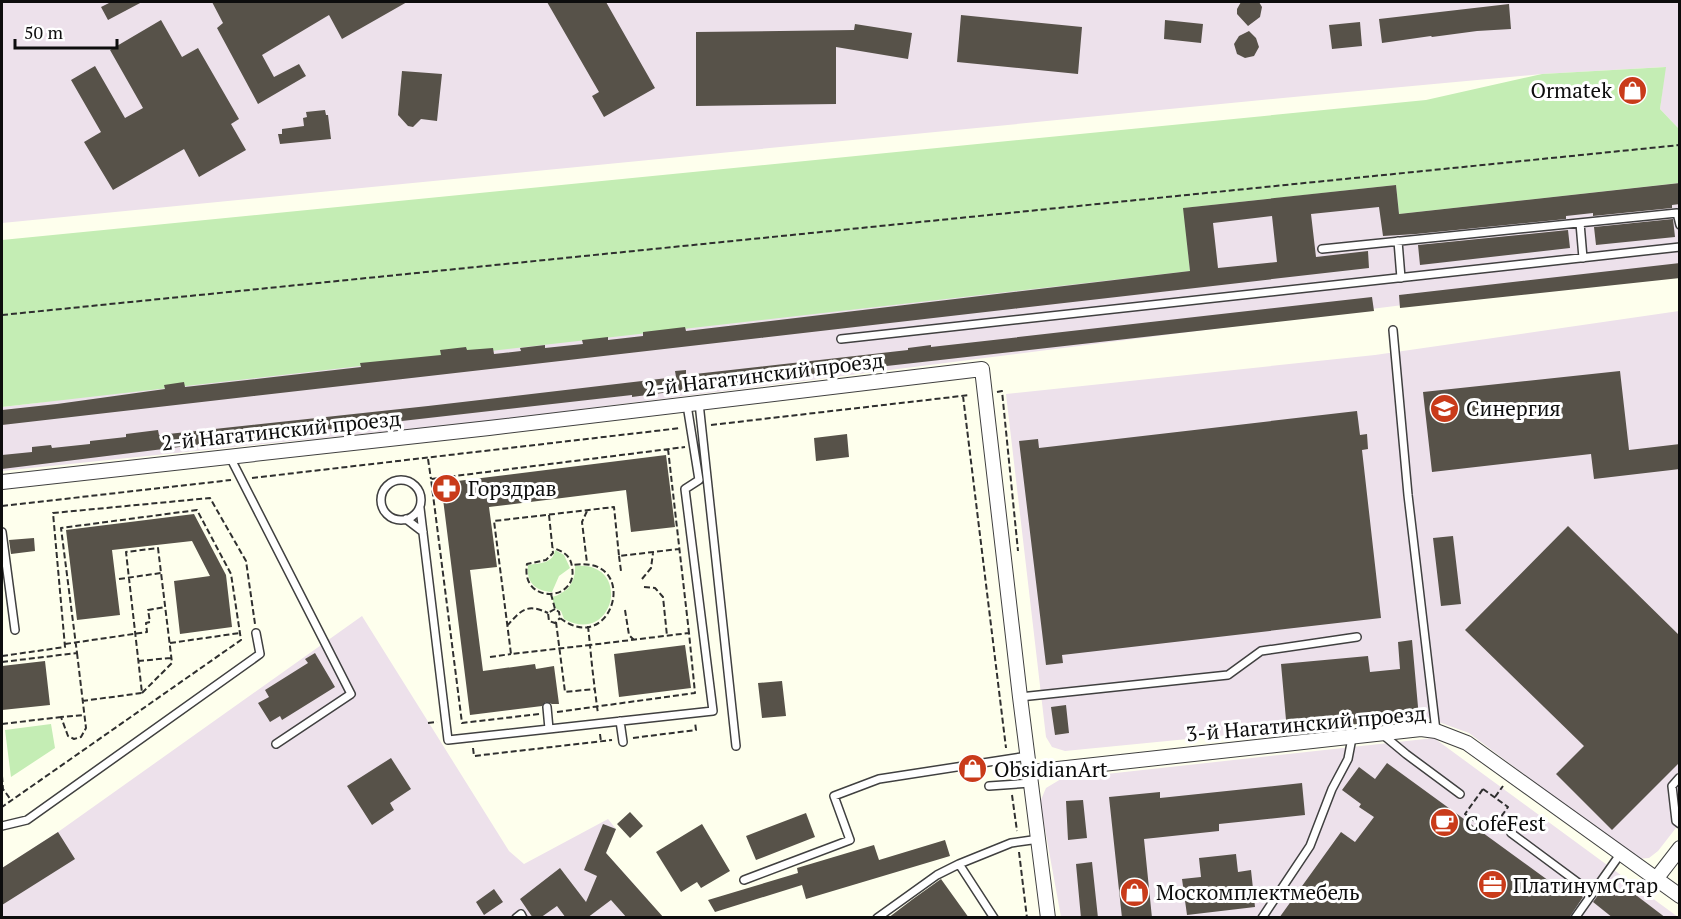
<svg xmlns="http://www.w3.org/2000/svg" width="1681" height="919" viewBox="0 0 1681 919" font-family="'PT Serif',serif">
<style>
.industrial{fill:#ede1eb}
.green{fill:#c4edb4}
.building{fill:#575249;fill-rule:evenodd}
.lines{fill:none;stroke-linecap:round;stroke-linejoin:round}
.service-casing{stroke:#404040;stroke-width:10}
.minor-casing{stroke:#404040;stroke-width:16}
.path{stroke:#2f2f2f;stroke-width:2;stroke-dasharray:6 3;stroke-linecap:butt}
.service{stroke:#fff;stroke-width:7}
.minor{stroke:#fff;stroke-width:14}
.labels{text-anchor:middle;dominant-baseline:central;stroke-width:6;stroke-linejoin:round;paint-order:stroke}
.poi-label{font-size:21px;fill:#0d0d0d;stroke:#fff;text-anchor:start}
.street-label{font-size:21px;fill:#0d0d0d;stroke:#fff}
</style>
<rect width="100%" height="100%" fill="#feffed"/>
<path class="industrial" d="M2 2H1679V129L1660 109 1665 67 1542 74 1304 96 2 223Z
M1679 183V270L488 421 2 471V407L37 403 1183 208 1396 185 1400 214Z
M1679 311V824L1658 851 1649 858 1637 859 1469 733 1422 716 1065 751 1052 747 1046 737 1006 394 1375 355Z
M362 616 509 851 524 864 608 819 616 829 606 853 648 900 627 918H2V868L58 832Z
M1434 738 1678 917H1061L1040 802 1046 788 1061 779Z"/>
<path class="green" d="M1666 67 1660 109 1679 129V183L1399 214 1396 185 1184 208 1190 271 2 407V240L1426 100 1542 74Z
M555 550 564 555 570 568 559 576 552 592C535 591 526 582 528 565 540 563 553 564 555 550Z
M575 566C633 560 615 647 564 619L561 611 555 608 552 597C567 593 576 582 575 566Z
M51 724 55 748 11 777 5 730Z"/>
<path class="building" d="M111 2H142L108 20 101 7Z
M212 2H407L342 39 329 15 262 55 274 77 299 64 306 76 258 104 217 28 223 23Z
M547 2H606L655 88 604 117 592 96 599 92Z
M1241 2H1259L1262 7 1260 17 1248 26 1237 14V9Z
M1509 4 1511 29 1477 31 1432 37 1431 36 1382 43 1379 19Z
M961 15 1082 27 1078 74 957 62Z
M161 20 182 57 198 48 239 119 231 124 246 150 199 177 184 149 113 190 84 142 101 132 71 80 95 66 125 118 143 108 110 50Z
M1165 20 1203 24 1201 43 1164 39Z
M1360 22 1362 46 1332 49 1329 25Z
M855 24 912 33 908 59 836 47V104L696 106V32L854 30Z
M1249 31 1256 38 1259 47 1254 56 1245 58 1237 54 1234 44 1239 36Z
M402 71 442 74 437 121 421 119 413 127 408 126 398 115Z
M325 110 326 115H328L331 139 280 144 278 134H282V129L304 126 303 118 307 117 306 112Z
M1680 183V204L1672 205V208L1593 216V213L1566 216V219L1416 234 1383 236 1379 207 1311 214 1316 257 1368 251 1369 268 2 425V410L57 404 165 389 164 385 184 382 185 387 361 367 360 363 441 355 440 350 466 347 467 350 493 348 494 354 521 351 520 348 545 345V348L583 344 582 340 608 337V340L643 336V332L685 327 686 331 1190 271 1183 208 1396 185 1399 214ZM1272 216 1277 262 1218 268 1213 223Z
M1673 219 1675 237 1596 245 1594 227Z
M1568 230 1570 248 1420 265 1418 245Z
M1680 263V278L1400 308 1399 295Z
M1372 297 1374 311 754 381 632 397V395L244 439 2 469V455L32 452V447L51 445 52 448 90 444V441L126 437V434L158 430 159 435 428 406 676 377 675 371 686 370V375L908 350V348L931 345V347Z
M1620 371 1629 450 1680 444V469L1594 479 1591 454 1432 472 1423 392Z
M1357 411 1360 435 1367 434 1368 449 1362 450 1381 618 1062 655 1063 663 1046 665 1019 441 1038 439 1039 448Z
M847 434 849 457 816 461 814 438Z
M666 455 675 527 631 532 626 490 489 507 497 567 470 570 483 671 535 664 536 669 554 666 559 704H552L546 702 542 706 470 715 441 483Z
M194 514 226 575 232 627 180 634 174 581 210 576 192 541 112 550 120 615 77 620 66 530Z
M1568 526 1680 636V762L1612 830 1556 774 1584 746 1465 630Z
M1453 536 1461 604 1441 606 1433 538Z
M34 538 35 551 11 554 9 540Z
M1412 640 1419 718 1287 731 1281 664 1368 656 1370 672 1400 669 1398 642Z
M685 645 691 688 619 697 614 654Z
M315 653 335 687 282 720 280 716 270 722 258 703 269 697 265 690 308 663 305 659Z
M45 661 50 705 2 710V666Z
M782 681 786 716 762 718 758 683Z
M1066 705 1069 733 1055 735 1051 707Z
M391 758 411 789 390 803 394 810 372 825 347 786Z
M1387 763 1556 886 1560 880 1583 897 1569 918H1279L1341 832 1355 842 1374 817 1359 807 1361 804 1342 790 1359 767 1375 779Z
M1302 783 1305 815 1219 824V831L1144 839 1152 918H1122L1109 797 1160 792V798Z
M1083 800 1087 838 1068 840 1066 801Z
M630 812 643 826 630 838 617 824Z
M806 813 815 837 756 860 746 836Z
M603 824 616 829 606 853 664 918H627L611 900 587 918H566L557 906 540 918H533L520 899 560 868 586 902 597 876 584 870Z
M702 824 730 871 701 888 697 882 681 892 656 852Z
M58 832 75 859 2 905V868Z
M945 840 950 856 806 899 802 885 715 912 708 900 798 873 797 868 874 845 879 860Z
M1236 854 1238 872 1251 870 1255 907 1187 915 1182 879 1201 877 1199 858Z
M1092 862 1098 918H1081L1076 864Z
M941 879 969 918H888L913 899Z
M1624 886 1666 918H1613L1593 902 1604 887 1616 896Z
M494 889 503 902 484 915 476 902Z"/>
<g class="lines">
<defs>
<path id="service" d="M1580 223 1583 258
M1398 241 1401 278
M1322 249 1677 213 1680 225
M1393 330 1408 495 1436 731
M841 339 1680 247
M699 403 736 746
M230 457 351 694 276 744
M381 500a20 20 0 1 1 40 0a20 20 0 1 1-40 0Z
M420 508 448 740 713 711 685 489 699 480 687 405
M406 519 423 532
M2 532 15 630
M1020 697 1228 675 1261 651 1357 637
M547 707 549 729
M620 721 623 742
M1382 734 1406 754 1460 794
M1679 778 1672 786 1676 821 1680 824
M989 786 1031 783
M2 826 27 820 260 654 256 633
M1511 833 1592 893
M959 864 1011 843 1039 839
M744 880 850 840 834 796 879 779 1028 756
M516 918 521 914 523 918
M877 918 937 875 959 864 994 918
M1262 918 1310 846 1332 789 1348 759 1352 738
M1575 918 1621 853"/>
<path id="minor" d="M2 482 489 428 982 369 1020 697 1048 918
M1030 772 1421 729 1436 731 1467 743 1680 896
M1656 879 1680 848"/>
</defs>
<use href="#service" class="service-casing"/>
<use href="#minor" class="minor-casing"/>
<path class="path" d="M2 315 1680 145
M997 392 1002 391 1018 551
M963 396 1006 748
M711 425 970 395
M668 449 689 633
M428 459 431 479
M252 478 681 428
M2 506 231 480
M587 511 582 522 587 563
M549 515 553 553 546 560 527 564C520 605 579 602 572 567 571 556 563 551 553 548
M619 556 621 571
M119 579 161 573
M642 579 651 568 653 553
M644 587 655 588 663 597 667 636
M551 594 555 609 559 612 560 618C613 659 642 554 573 565
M555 609 548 613 549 621 555 623 560 618
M625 610 629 635 634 640
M556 622 565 692 595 689
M507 626C521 610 527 603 548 613
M588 626 590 645 511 654 494 521 614 507 619 556 679 549
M170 643 240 633
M65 644 147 632 146 623 150 622 148 610 165 607
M77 653 86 728 81 737 74 739 68 736 61 717 84 715
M2 656 65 647 53 513 210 498 246 561 255 624
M490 657 511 654
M138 661 171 658
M2 662 77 653 61 528 197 510 231 574 241 640 2 807
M82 701 142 693 126 552 158 548 172 663 142 693
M557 712 695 693 689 633 590 645C592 668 595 691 598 714
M539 714 462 723 431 479 685 447
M428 723 437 722
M2 724 61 717
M600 734 601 742
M633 738 696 730 695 722
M473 748 474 756 612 740
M2 776 3 789 11 800
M1483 789 1508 807 1490 832 1465 814Z
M1012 795 1017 831
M1495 797 1503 786
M1019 852 1027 918"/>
<use href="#service" class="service"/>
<use href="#minor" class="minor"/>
</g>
<defs>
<symbol id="shop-disc" viewBox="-11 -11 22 22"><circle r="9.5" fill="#c93b1a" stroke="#fff"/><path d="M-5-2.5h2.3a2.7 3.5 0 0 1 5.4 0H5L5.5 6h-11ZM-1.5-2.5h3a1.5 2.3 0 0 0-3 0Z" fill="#fff"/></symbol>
<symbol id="university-disc" viewBox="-11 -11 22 22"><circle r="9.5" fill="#c93b1a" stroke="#fff"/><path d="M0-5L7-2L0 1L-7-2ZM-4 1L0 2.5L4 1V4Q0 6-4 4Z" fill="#fff"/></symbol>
<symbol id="pharmacy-disc" viewBox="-11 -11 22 22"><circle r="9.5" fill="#c93b1a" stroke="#fff"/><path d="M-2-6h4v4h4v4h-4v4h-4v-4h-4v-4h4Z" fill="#fff"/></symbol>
<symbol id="cafe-disc" viewBox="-11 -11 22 22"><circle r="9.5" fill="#c93b1a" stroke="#fff"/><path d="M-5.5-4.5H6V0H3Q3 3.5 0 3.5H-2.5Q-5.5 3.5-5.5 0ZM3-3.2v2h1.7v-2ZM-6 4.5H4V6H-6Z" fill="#fff"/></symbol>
<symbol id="office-disc" viewBox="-11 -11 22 22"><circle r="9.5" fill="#c93b1a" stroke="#fff"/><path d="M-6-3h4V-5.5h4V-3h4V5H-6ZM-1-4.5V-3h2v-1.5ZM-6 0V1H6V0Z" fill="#fff"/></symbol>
</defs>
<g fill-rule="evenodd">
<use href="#shop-disc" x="1616" y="74" width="33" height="33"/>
<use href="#university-disc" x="1428" y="392" width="33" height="33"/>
<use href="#pharmacy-disc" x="430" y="472" width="33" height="33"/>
<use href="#shop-disc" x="956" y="752" width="33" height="33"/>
<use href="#cafe-disc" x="1428" y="806" width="33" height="33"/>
<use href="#office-disc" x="1476" y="868" width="33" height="33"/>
<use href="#shop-disc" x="1118" y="876" width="33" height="33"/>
</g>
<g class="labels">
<g class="poi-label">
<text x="1612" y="90" text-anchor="end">Ormatek</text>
<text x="1466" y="408">Синергия</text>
<text x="468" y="488">Горздрав</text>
<text x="994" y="769">ObsidianArt</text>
<text x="1465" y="823">CofeFest</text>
<text x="1513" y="885">ПлатинумСтар</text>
<text x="1156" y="892">Москомплектмебель</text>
</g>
<g class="street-label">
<text transform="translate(764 374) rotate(-7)">2-й Нагатинский проезд</text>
<text transform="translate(281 430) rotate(-6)">2-й Нагатинский проезд</text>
<text transform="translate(1306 723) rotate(-5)">3-й Нагатинский проезд</text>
</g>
</g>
<rect width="1681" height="919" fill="none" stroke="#0d0d0d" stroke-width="6"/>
<path d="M15 39v9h102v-9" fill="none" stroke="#0d0d0d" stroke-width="3"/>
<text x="24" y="39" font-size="18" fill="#0d0d0d" stroke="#ffffff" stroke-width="4.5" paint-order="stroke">50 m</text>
</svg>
